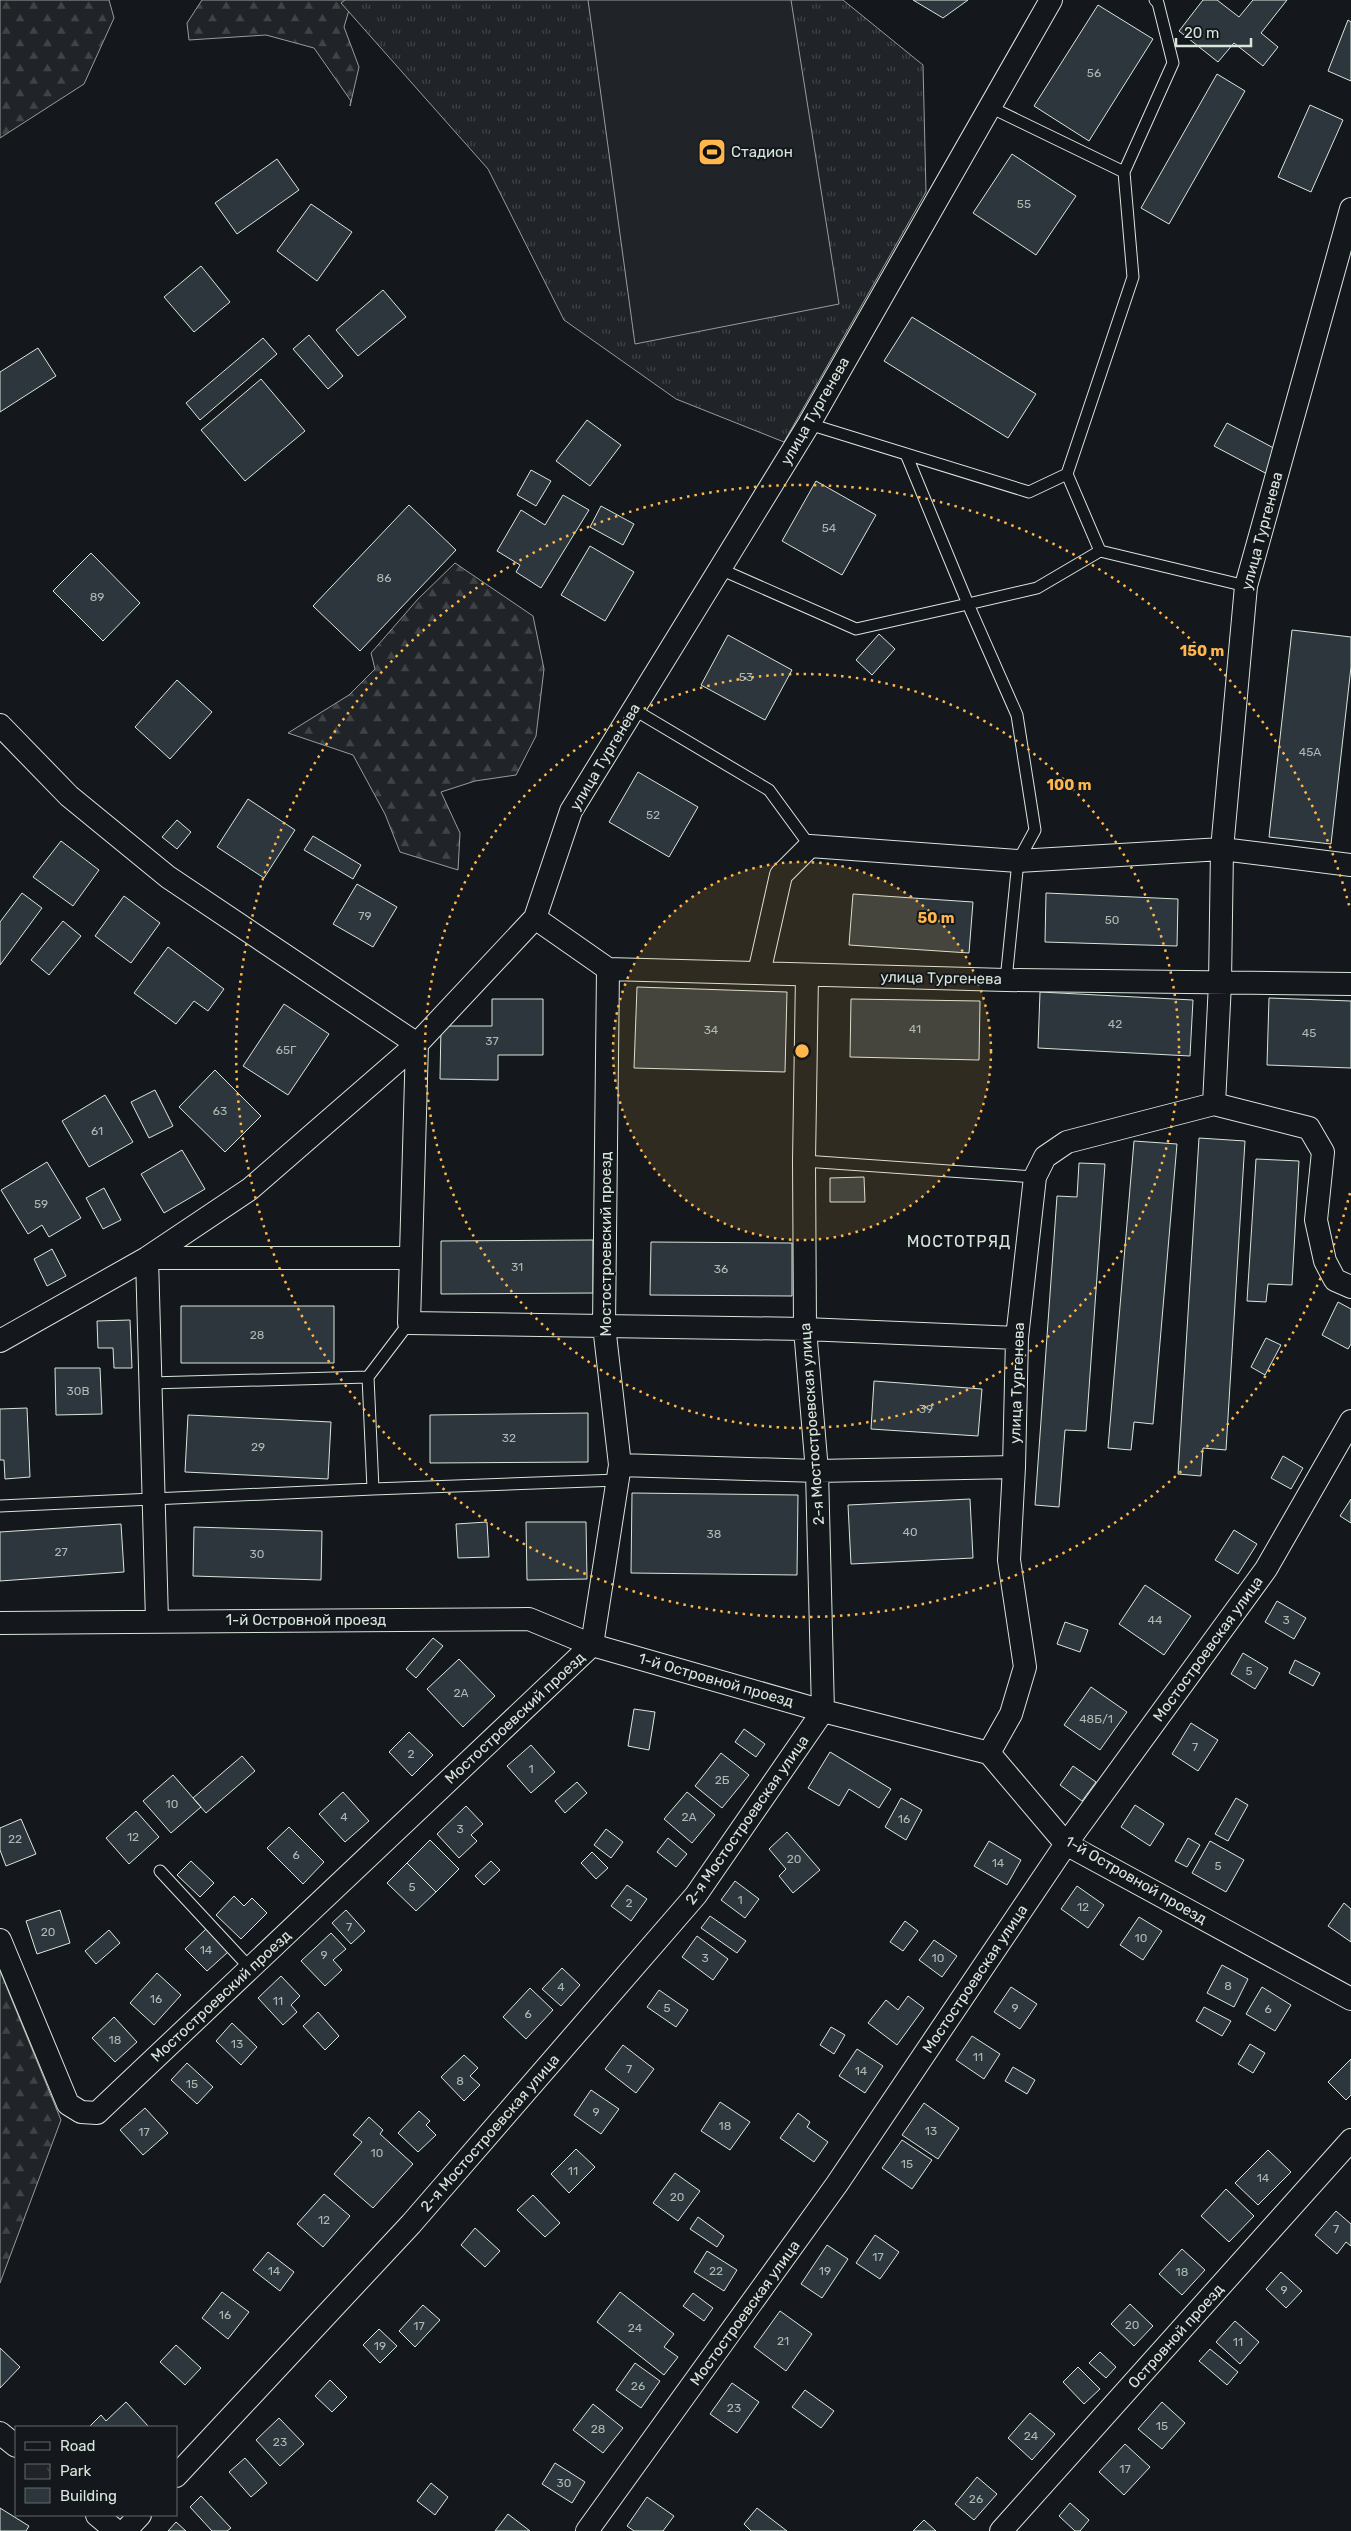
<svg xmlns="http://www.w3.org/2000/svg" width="1351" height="2531" viewBox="0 0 1351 2531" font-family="Rubik,sans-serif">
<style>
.forest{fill:url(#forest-firs);stroke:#939e99}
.park{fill:url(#park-tufts);stroke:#939e99}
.garden{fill:#202428;stroke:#939e99}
.building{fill:#2c363c;stroke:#d8e6dc}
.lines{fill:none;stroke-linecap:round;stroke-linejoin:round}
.lane-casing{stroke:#d8e6dc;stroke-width:13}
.street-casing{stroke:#d8e6dc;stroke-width:24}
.lane{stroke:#14181c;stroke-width:11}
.street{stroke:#14181c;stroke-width:22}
.ring{fill:none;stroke:#ffb74d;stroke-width:2.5;stroke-dasharray:2.5 5}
.labels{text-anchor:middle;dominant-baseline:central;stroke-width:4;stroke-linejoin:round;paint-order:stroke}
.number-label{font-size:12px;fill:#adbab4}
.poi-label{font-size:15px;fill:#d8e6dc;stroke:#14181c;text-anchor:start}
.street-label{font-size:15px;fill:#d8e6dc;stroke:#14181c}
.neighbourhood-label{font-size:16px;letter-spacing:1px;fill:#d8e6dc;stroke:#14181c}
.centre{fill:#ffb74d;stroke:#14181c;stroke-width:2.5}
.ring-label{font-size:15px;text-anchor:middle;font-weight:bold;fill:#ffb74d;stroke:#14181c;stroke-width:4;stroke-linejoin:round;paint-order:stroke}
</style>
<defs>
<pattern id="forest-firs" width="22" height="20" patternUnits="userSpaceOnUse" patternTransform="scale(1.25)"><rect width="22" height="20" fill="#202428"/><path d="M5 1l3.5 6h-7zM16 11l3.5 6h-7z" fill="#404447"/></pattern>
<pattern id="park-tufts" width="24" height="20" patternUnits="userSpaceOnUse" patternTransform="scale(1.25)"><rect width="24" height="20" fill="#202428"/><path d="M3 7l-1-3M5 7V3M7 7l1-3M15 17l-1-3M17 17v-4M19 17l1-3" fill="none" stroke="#404447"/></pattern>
</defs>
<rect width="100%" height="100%" fill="#14181c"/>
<path class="forest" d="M0 0H109L114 18 84 84 0 138Z
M202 0H352L344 27 359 67 350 106 351 101 314 48 266 35 189 40 187 23Z
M455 563 533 616 544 669 536 736 516 775 475 781 441 792 460 833 458 870 400 852 385 814 353 755 288 733 349 695 375 669 371 653 418 599Z
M0 1971 61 2120 0 2283Z"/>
<path class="park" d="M345 0H843L923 65 926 192 784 442 676 399 564 320 488 169 341 3Z"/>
<path class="garden" d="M588 0H791L839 304 635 344Z"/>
<path class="building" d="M913 0H968L943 18Z
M1203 0H1217L1239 17 1253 0H1287L1261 33 1278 47 1263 66 1234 43 1218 62 1179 31Z
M1098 5 1153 39 1089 141 1034 106Z
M1348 20 1351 22V81L1328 71Z
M1217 74 1245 91 1169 224 1141 208Z
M1310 105 1343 120 1311 192 1278 177Z
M1012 154 1076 196 1036 255 973 213Z
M277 159 299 190 237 234 215 203Z
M311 204 352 232 317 281 277 251Z
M201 266 230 302 194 332 164 297Z
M383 290 406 317 358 356 336 330Z
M912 317 1036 394 1008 438 884 361Z
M309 335 343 376 328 389 293 349Z
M263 338 277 354 200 420 186 403Z
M38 348 56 376 0 412V372Z
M261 379 305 431 245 481 201 430Z
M587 420 621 445 590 486 556 461Z
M1227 423 1281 452 1269 475 1214 446Z
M531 470 551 481 536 506 517 495Z
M816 481 876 515 842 575 782 541Z
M563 495 589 510 541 588 516 572 520 565 497 551 521 510 545 525Z
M409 505 456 550 360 651 313 606Z
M601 506 634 524 623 545 590 527Z
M590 546 634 572 605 621 561 595Z
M91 553 140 603 103 641 53 591Z
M1292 630 1351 637V667L1331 844 1269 837Z
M879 634 895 649 872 675 856 660Z
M728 635 792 670 765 720 701 685Z
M177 680 212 712 170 759 135 727Z
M638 772 698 807 669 857 609 822Z
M248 799 295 830 264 878 217 847Z
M177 820 191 832 177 849 162 837Z
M313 836 361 865 353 879 304 850Z
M61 841 99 870 73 906 33 877Z
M357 884 397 907 373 947 333 924Z
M22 893 42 908 0 965V922Z
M1046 893 1178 899 1177 946 1045 942Z
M853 894 973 902 969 953 849 945Z
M124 896 160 923 131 963 95 936Z
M63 921 81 936 49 975 31 960Z
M168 947 224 989 208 1011 194 1001 176 1024 134 993Z
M637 987 787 992 785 1072 634 1068Z
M1040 992 1193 1000 1190 1056 1038 1048Z
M1269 998 1351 1001V1068L1267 1065Z
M492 999H543V1055H498V1080L440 1079 441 1026H492Z
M851 999 980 1001 979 1060 850 1057Z
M284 1004 329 1034 288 1095 243 1066Z
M215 1070 261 1116 225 1152 179 1107Z
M155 1090 173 1126 149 1138 131 1102Z
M105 1095 133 1142 89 1167 62 1121Z
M1199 1138 1245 1141 1226 1450 1203 1448 1201 1476 1178 1474Z
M1134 1141 1177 1144 1153 1424 1134 1422 1131 1450 1108 1448Z
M182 1150 205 1189 164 1213 141 1174Z
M1256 1159 1299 1161 1292 1285 1268 1284 1266 1302 1247 1301Z
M47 1162 81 1218 49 1237 42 1225 28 1234 1 1190Z
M1079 1163 1105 1164 1086 1431 1065 1430 1059 1507 1035 1505 1057 1196 1077 1197Z
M864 1177 865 1202H830V1178Z
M104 1188 121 1220 103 1229 86 1198Z
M593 1240V1293L441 1294V1241Z
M651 1242 792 1243V1296L650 1295Z
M52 1249 66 1276 47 1286 34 1259Z
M1338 1302 1351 1309V1344L1348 1349 1322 1335Z
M181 1306H334V1363H181Z
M130 1320 132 1368H114L113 1348H98L97 1321Z
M1266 1338 1281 1345 1265 1375 1251 1367Z
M55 1368H100L102 1414 56 1415Z
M874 1381 982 1389 978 1436 871 1429Z
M27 1408 30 1477 5 1479 4 1460H0V1409Z
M588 1413V1462L430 1463V1415Z
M188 1415 331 1422 328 1479 185 1472Z
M1283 1456 1303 1468 1291 1489 1271 1478Z
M632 1493 798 1495 797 1575 631 1573Z
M970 1499 973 1558 851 1564 848 1505Z
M1351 1499V1523L1340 1516Z
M487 1522 489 1557 458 1558 456 1524Z
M526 1522H586L587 1579 527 1580Z
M121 1524 124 1572 0 1581V1532Z
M194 1527 322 1531 321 1580 193 1576Z
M1234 1530 1257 1544 1238 1574 1215 1560Z
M1145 1585 1191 1616 1164 1655 1119 1624Z
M1277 1601 1306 1618 1294 1639 1265 1622Z
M1065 1622 1088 1630 1080 1652 1057 1644Z
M433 1638 443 1646 416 1678 406 1669Z
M1243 1653 1268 1668 1255 1689 1231 1674Z
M459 1659 495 1696 463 1727 427 1689Z
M1295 1660 1320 1673 1313 1686 1289 1673Z
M1091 1687 1127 1712 1100 1750 1064 1725Z
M634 1709 655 1712 649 1750 628 1746Z
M1191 1723 1218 1740 1198 1771 1172 1754Z
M744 1729 765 1744 756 1757 735 1742Z
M409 1732 433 1755 412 1776 389 1752Z
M531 1745 555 1772 531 1793 507 1766Z
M830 1752 891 1789 879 1808 849 1789 839 1806 808 1788Z
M721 1753 749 1775 722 1808 695 1786Z
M242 1756 255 1771 206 1813 193 1798Z
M1073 1766 1096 1782 1082 1801 1060 1785Z
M173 1775 201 1807 171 1833 143 1801Z
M577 1782 587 1793 565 1813 555 1801Z
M343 1792 369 1821 345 1842 319 1814Z
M687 1792 715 1815 692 1843 664 1819Z
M901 1798 922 1810 906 1840 885 1827Z
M1236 1798 1248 1805 1228 1841 1215 1834Z
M1135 1805 1164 1824 1150 1846 1121 1827Z
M466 1806 483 1824 471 1835 477 1841 459 1858 437 1834Z
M136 1811 159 1837 129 1864 106 1838Z
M21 1819 36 1854 6 1866 0 1850V1828Z
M289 1827 324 1862 303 1884 267 1848Z
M606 1829 623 1842 611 1858 594 1845Z
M787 1832 820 1870 793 1893 779 1876 786 1869 769 1849Z
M668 1838 687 1854 676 1867 657 1852Z
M1188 1838 1200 1845 1187 1867 1175 1861Z
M430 1840 459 1869 436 1892 407 1863Z
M989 1841 1021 1860 1007 1885 974 1866Z
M1210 1841 1244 1860 1226 1892 1192 1873Z
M592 1852 608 1868 596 1879 581 1863Z
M191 1861 214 1883 200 1897 177 1875Z
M491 1861 500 1870 484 1885 475 1876Z
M407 1863 436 1892 416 1911 387 1883Z
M735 1881 759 1899 745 1918 721 1900Z
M627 1885 647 1899 631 1921 611 1906Z
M1077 1886 1104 1905 1088 1928 1061 1909Z
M234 1896 244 1906 252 1898 267 1913 241 1939 216 1915Z
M1344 1903 1351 1909V1942L1328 1926Z
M60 1910 70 1943 37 1954 26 1921Z
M346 1910 365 1931 351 1944 332 1923Z
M710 1916 746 1941 737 1953 701 1928Z
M1139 1917 1162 1931 1143 1960 1120 1945Z
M905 1921 918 1931 903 1951 890 1942Z
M206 1929 228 1952 207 1971 185 1949Z
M109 1930 120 1943 96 1964 85 1951Z
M331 1933 346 1949 333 1960 342 1970 325 1986 301 1961Z
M697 1936 728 1959 713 1980 682 1957Z
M934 1940 957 1956 942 1977 919 1960Z
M1222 1965 1248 1979 1234 2007 1207 1993Z
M562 1968 580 1985 561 2006 542 1989Z
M157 1973 181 1995 154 2025 130 2003Z
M281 1976 300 1996 291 2005 297 2012 283 2025 258 1998Z
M1011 1987 1037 2004 1020 2029 994 2012Z
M1262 1987 1291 2005 1275 2031 1246 2014Z
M530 1988 553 2010 526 2039 503 2017Z
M659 1990 688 2010 676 2027 647 2007Z
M908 1996 924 2008 897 2045 868 2023 886 2000 898 2010Z
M1204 2007 1231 2021 1222 2036 1196 2021Z
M318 2012 339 2036 325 2050 303 2026Z
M114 2017 137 2042 115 2062 92 2038Z
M232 2023 257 2047 241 2065 216 2041Z
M831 2027 845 2035 834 2054 820 2045Z
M972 2036 1000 2054 984 2079 956 2060Z
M1250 2044 1265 2053 1253 2073 1238 2064Z
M623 2045 654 2069 636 2093 605 2069Z
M857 2049 883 2066 865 2093 839 2076Z
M464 2055 478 2068 470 2076 480 2085 464 2101 441 2077Z
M1351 2059V2095L1346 2100 1328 2082Z
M187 2063 213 2087 197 2104 171 2080Z
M1013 2067 1035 2080 1027 2094 1005 2081Z
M591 2090 619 2109 601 2134 574 2115Z
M720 2102 750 2122 730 2150 701 2131Z
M924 2103 959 2128 938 2159 902 2135Z
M145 2108 168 2133 143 2155 120 2130Z
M419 2111 430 2121 426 2125 436 2135 418 2152 398 2133Z
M798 2113 810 2122 807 2127 828 2142 814 2162 780 2138Z
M369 2117 383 2130 380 2134 413 2164 373 2208 334 2174 362 2142 353 2135Z
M902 2140 932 2160 912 2189 882 2168Z
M576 2149 595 2167 569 2193 551 2174Z
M1268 2150 1291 2172 1258 2205 1235 2183Z
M675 2173 700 2191 678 2221 653 2203Z
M1226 2189 1254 2216 1229 2242 1201 2216Z
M324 2194 350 2216 323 2247 297 2224Z
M533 2195 560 2223 545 2237 517 2210Z
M1336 2211 1351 2224V2246L1346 2242 1337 2254 1315 2235Z
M698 2217 724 2236 717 2247 690 2229Z
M475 2228 500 2251 485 2267 461 2245Z
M875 2235 899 2252 880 2279 856 2263Z
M827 2245 848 2259 822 2298 801 2284Z
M1182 2249 1205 2270 1182 2295 1159 2274Z
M707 2251 737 2270 724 2291 694 2272Z
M268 2252 294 2272 280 2291 253 2270Z
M1281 2272 1302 2291 1286 2308 1266 2289Z
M222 2292 249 2312 228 2339 202 2318Z
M620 2292 674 2334 664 2347 678 2357 664 2375 597 2322Z
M693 2293 713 2308 704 2321 683 2306Z
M1130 2304 1153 2326 1134 2346 1111 2324Z
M423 2305 440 2320 415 2347 399 2331Z
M780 2311 812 2334 786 2371 754 2347Z
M1235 2321 1259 2342 1240 2364 1216 2342Z
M379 2329 397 2346 380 2363 363 2345Z
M176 2345 201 2368 185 2385 160 2362Z
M0 2348 20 2367 0 2388Z
M1210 2349 1238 2372 1227 2385 1199 2361Z
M1100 2352 1116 2367 1106 2378 1089 2363Z
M635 2363 660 2381 641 2408 616 2390Z
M1078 2367 1100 2389 1084 2404 1063 2382Z
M330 2380 347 2397 332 2412 315 2396Z
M732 2383 759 2402 737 2433 710 2414Z
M805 2390 834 2411 821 2428 792 2407Z
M126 2402 149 2427H89L101 2415 106 2421Z
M1162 2402 1185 2423 1162 2449 1138 2429Z
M593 2404 623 2428 603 2453 573 2430Z
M1030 2413 1055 2434 1032 2460 1008 2438Z
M279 2418 304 2444 280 2466 256 2440Z
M1125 2444 1150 2467 1124 2495 1099 2472Z
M245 2458 267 2483 251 2497 229 2472Z
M555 2463 585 2482 572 2503 542 2484Z
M977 2477 997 2494 974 2520 955 2504Z
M431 2483 448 2497 435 2515 417 2501Z
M201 2496 231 2528 227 2531H212L190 2507Z
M647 2497 674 2516 663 2531H634L627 2526Z
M1070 2503 1089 2520 1080 2531H1075L1059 2516Z
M0 2508 29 2526 26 2531H0Z
M757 2508 787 2531H751L744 2524Z
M508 2514 530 2531H495Z
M924 2520 936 2531H913Z
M176 2522 186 2531H168Z"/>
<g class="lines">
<defs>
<path id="lane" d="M990 107 1124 172 1133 277 1067 474 1100 551 1246 586
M1124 172 1173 63 1158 3 1155 0
M809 424 1029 492 1067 474
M906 454 968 604 1037 588 1100 551
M720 569 856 629 968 604 1017 715 1035 830 1018 861 1006 980
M633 709 769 790 810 846
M804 1161 1035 1177
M150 1383 368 1377 409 1323
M373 1489 618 1480
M0 1506 373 1489 368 1377
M160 1871 250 1968"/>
<path id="street" d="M1051 0 809 424 571 811 535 918 608 969 1006 980 1351 984
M0 725 69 796 168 877 417 1044 409 1323 805 1329 1017 1338
M759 973 781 875 810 846 1018 861 1222 849 1351 865
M1214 1104 1309 1128 1323 1152 1316 1220 1325 1261 1335 1280 1351 1287
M0 1341 147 1258 250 1189 417 1044 535 918
M620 1465 817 1471 1014 1467
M157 1621 147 1258H411
M0 1623 529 1619 592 1645 823 1711 989 1753 1066 1844 1351 1999
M989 1753 1011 1714 1025 1667 1009 1560 1014 1467 1017 1338 1035 1177 1045 1157 1067 1142 1214 1104 1220 983 1222 849 1246 586 1351 209
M0 1940 68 2104 81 2112 97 2113 592 1645 620 1465 604 1326 608 969
M0 2433 16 2446
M176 2476 411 2224 696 1895 823 1711 817 1471 805 1329 804 1161 807 975
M97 2515 116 2531
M125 2531 140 2515
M587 2531 837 2184 1066 1844 1266 1569 1351 1421
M1001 2531 1351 2140"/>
</defs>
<use href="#lane" class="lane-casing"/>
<use href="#street" class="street-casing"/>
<use href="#lane" class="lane"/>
<use href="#street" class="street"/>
</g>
<circle cx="802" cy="1051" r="189" fill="#ffb74d" fill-opacity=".12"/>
<g class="ring">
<circle cx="802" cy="1051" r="189"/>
<circle cx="802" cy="1051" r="377"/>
<path d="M1350 1193A566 566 0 1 1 1350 909"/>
</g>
<defs>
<symbol id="stadium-square" viewBox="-11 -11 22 22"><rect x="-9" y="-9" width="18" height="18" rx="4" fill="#ffb74d" stroke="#14181c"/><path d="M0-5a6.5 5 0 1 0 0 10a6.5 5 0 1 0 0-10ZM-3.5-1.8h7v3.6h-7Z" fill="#111"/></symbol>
</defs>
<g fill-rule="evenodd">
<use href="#stadium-square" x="696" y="136" width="32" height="32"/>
</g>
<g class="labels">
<g class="number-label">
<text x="1094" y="73">56</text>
<text x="1024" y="204">55</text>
<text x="829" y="528">54</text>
<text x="384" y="578">86</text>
<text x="97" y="597">89</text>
<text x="746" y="677">53</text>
<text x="1310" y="752">45А</text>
<text x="653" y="815">52</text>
<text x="365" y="916">79</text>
<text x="1112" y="920">50</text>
<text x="1115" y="1024">42</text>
<text x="915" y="1029">41</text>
<text x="711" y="1030">34</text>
<text x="1309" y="1033">45</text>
<text x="492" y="1041">37</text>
<text x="286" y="1050">65Г</text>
<text x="220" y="1111">63</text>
<text x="97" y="1131">61</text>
<text x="41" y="1204">59</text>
<text x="517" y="1267">31</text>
<text x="721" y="1269">36</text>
<text x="257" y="1335">28</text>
<text x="78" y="1391">30В</text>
<text x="926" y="1409">39</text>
<text x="509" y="1438">32</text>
<text x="258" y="1447">29</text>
<text x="910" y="1532">40</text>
<text x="714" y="1534">38</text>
<text x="61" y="1552">27</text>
<text x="257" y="1554">30</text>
<text x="1155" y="1620">44</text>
<text x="1286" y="1620">3</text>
<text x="1249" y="1671">5</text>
<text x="461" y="1693">2А</text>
<text x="1096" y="1719">48Б/1</text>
<text x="1195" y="1747">7</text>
<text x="411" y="1754">2</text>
<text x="531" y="1769">1</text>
<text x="722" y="1780">2Б</text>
<text x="172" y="1804">10</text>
<text x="344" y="1817">4</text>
<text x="689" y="1817">2А</text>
<text x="904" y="1819">16</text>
<text x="460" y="1829">3</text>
<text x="133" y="1837">12</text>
<text x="15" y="1839">22</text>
<text x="296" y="1855">6</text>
<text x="794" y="1859">20</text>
<text x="998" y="1863">14</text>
<text x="1218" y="1866">5</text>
<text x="412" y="1887">5</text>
<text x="740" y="1900">1</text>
<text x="629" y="1903">2</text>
<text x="1083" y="1907">12</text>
<text x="349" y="1927">7</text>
<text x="48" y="1932">20</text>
<text x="1141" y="1938">10</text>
<text x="206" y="1950">14</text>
<text x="324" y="1955">9</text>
<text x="705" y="1958">3</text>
<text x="938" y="1958">10</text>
<text x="1228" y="1986">8</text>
<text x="561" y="1987">4</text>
<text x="156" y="1999">16</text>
<text x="278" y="2001">11</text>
<text x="667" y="2008">5</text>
<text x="1015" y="2008">9</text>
<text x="1268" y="2009">6</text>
<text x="528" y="2014">6</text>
<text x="115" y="2040">18</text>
<text x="237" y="2044">13</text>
<text x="978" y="2057">11</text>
<text x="629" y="2069">7</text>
<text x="861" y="2071">14</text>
<text x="460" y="2081">8</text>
<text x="192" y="2084">15</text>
<text x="596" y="2112">9</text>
<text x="725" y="2126">18</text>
<text x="931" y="2131">13</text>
<text x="144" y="2132">17</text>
<text x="377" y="2153">10</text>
<text x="907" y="2164">15</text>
<text x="573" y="2171">11</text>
<text x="1263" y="2178">14</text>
<text x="677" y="2197">20</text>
<text x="324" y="2220">12</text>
<text x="1336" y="2229">7</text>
<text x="878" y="2257">17</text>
<text x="274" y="2271">14</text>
<text x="716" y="2271">22</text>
<text x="825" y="2271">19</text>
<text x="1182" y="2272">18</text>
<text x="1284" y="2290">9</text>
<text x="225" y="2315">16</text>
<text x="1132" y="2325">20</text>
<text x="419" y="2326">17</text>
<text x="635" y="2328">24</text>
<text x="783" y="2341">21</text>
<text x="1238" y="2342">11</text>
<text x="380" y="2346">19</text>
<text x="638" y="2386">26</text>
<text x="734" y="2408">23</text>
<text x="1162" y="2426">15</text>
<text x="598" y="2429">28</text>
<text x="1031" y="2436">24</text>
<text x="280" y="2442">23</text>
<text x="1125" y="2469">17</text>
<text x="564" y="2483">30</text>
<text x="976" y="2499">26</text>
</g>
<g class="poi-label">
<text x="731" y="152">Стадион</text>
</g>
<g class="street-label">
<text transform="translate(815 411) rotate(-60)">улица Тургенева</text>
<text transform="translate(1262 531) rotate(-75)">улица Тургенева</text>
<text transform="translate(605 757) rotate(-59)">улица Тургенева</text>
<text transform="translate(941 978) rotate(1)">улица Тургенева</text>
<text transform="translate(606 1244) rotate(-90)">Мостостроевский проезд</text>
<text transform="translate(1017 1383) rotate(-88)">улица Тургенева</text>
<text transform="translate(812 1424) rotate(-94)">2-я Мостостроевская улица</text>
<text x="306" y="1620">1-й Островной проезд</text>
<text transform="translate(1208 1649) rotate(-54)">Мостостроевская улица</text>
<text transform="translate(716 1680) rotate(16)">1-й Островной проезд</text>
<text transform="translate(515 1718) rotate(-43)">Мостостроевский проезд</text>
<text transform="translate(747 1820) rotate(-55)">2-я Мостостроевская улица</text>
<text transform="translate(1136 1880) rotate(30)">1-й Островной проезд</text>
<text transform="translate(975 1979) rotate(-56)">Мостостроевская улица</text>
<text transform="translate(221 1996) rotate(-43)">Мостостроевский проезд</text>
<text transform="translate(490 2133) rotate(-49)">2-я Мостостроевская улица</text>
<text transform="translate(745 2313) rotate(-54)">Мостостроевская улица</text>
<text transform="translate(1176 2336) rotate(-48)">Островной проезд</text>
</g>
<g class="neighbourhood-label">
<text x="959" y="1241">МОСТОТРЯД</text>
</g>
</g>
<circle cx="802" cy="1051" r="8" class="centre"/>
<g class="ring-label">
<text x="1202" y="656">150 m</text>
<text x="1069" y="790">100 m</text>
<text x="936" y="923">50 m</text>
</g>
<rect x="15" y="2426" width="162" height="90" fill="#14181c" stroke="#626a69"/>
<rect x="25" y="2442" width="25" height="8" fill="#14181c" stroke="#626a69"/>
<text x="60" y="2451" font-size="15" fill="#d8e6dc">Road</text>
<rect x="25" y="2464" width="25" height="15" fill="url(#park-tufts)" stroke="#626a69"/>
<text x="60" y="2476" font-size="15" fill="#d8e6dc">Park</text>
<rect x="25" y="2488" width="25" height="15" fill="#2c363c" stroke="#626a69"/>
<text x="60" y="2501" font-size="15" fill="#d8e6dc">Building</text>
<path d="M1176 38v8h75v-8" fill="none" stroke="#d8e6dc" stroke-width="2.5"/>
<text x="1184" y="38" font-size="15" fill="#d8e6dc" stroke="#14181c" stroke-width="4" paint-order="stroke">20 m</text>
</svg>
